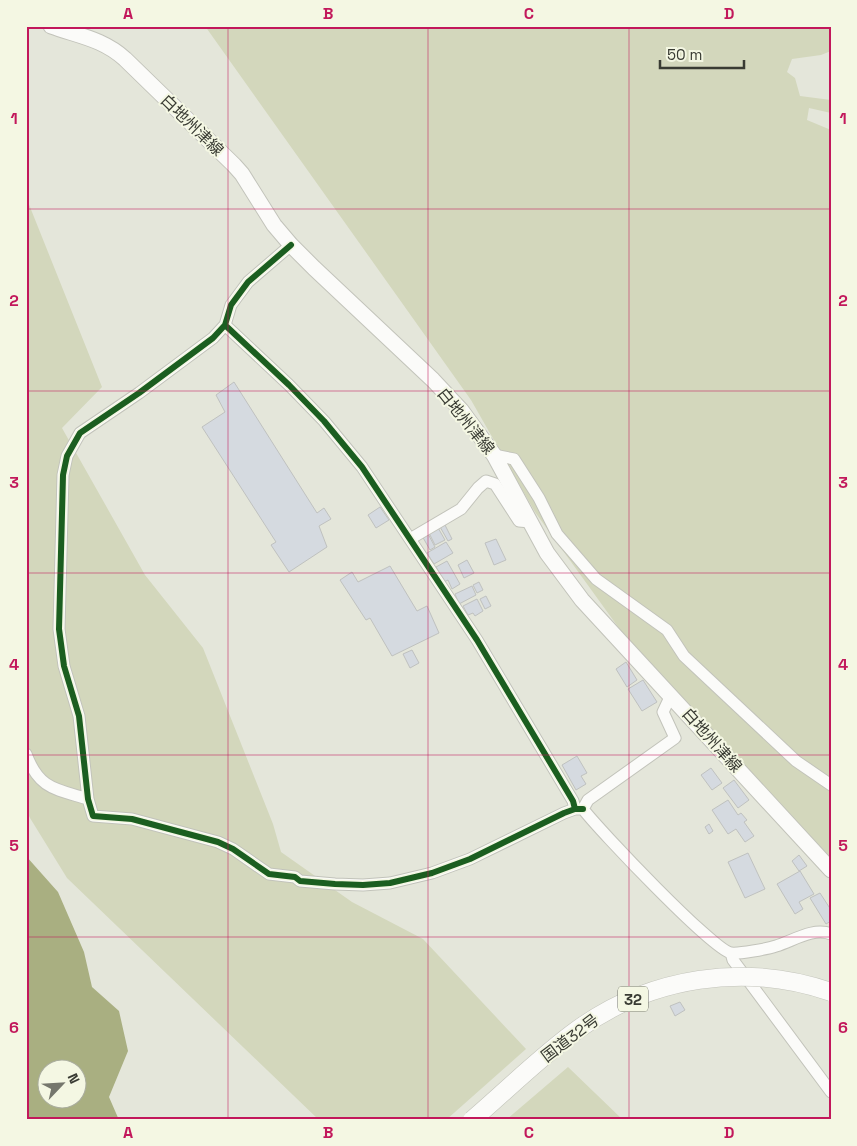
<svg xmlns="http://www.w3.org/2000/svg" width="857" height="1146" viewBox="0 0 857 1146" font-family="'Space Grotesk','Noto Sans JP',sans-serif">
<style>
.green{fill:#d3d7bc}
.water{fill:#a9af81;fill-rule:evenodd}
.building{fill:#d5dae0;stroke:#bfc1bf}
.lines{fill:none;stroke-linecap:round;stroke-linejoin:round}
.minor-casing{stroke:#c2c3ba;stroke-width:13}
.major-casing{stroke:#c2c3ba;stroke-width:17}
.minor{stroke:#fbfbf9;stroke-width:11}
.major{stroke:#fbfbf9;stroke-width:15}
.highway-bridge-casing{stroke:#c2c3ba;stroke-width:19;stroke-linecap:butt}
.highway-bridge{stroke:#fbfbf9;stroke-width:18}
.cycleway-casing{stroke:#f4f7e3;stroke-width:9}
.cycleway{stroke:#1b5e20;stroke-width:6}
.grid{fill:none;stroke:#c2185b;stroke-width:1;stroke-opacity:0.55}
.labels{text-anchor:middle;dominant-baseline:central;stroke-width:4;stroke-linejoin:round;paint-order:stroke}
.shield{fill:#f4f7e3;stroke:#717368;stroke-width:1}
.shield-label{font-size:15px;font-weight:bold;fill:#393b33}
.street-label{font-size:16px;fill:#393b33;stroke:#f4f7e3}
.neatline{fill:none;stroke:#c2185b;stroke-width:2}
.grid-label{font-size:16px;text-anchor:middle;font-weight:bold;fill:#c2185b}
</style>
<rect width="100%" height="100%" fill="#e4e6da"/>
<path class="green" d="M205 26H831V51L821 55 792 59 787 72 795 78 800 96 831 100V113L809 108 807 120 831 130V861L621 631 535 512 471 400Z
M26 197 102 387 62 428 145 575 203 648 273 824 281 852 352 902 423 939 526 1049 446 1120H319L67 878 30 818 26 810Z
M568 1067 623 1120H506Z"/>
<path class="water" d="M26 856 58 892 84 952 92 987 119 1011 128 1051 109 1097 119 1120H26ZM48 1068H78V1098H48Z"/>
<path class="building" d="M234 382 317 513 324 508 331 519 319 526 327 547 289 572 271 545 276 542 202 427 225 412 216 395Z
M380 507 389 520 376 528 368 515Z
M444 523 452 539 448 541 439 525Z
M437 526 445 540 435 545 428 531Z
M426 530 435 547 430 550 421 534Z
M496 539 506 560 494 565 485 543Z
M446 542 453 553 434 564 427 553Z
M467 560 474 573 464 578 458 565Z
M447 561 460 584 452 589 448 580 444 582 436 567Z
M390 566 417 611 427 606 439 633 392 656 370 618 366 620 340 580 352 572 358 582Z
M479 582 483 590 477 593 473 585Z
M472 586 476 595 459 604 455 594Z
M486 596 491 606 485 609 480 599Z
M477 599 483 611 475 616 473 613 468 615 463 606Z
M412 650 419 663 410 668 403 654Z
M626 662 637 680 627 687 616 669Z
M643 680 657 702 642 711 628 689Z
M577 756 587 773 581 776 586 784 576 790 562 765Z
M711 768 722 783 712 790 701 775Z
M734 780 749 800 738 808 723 788Z
M728 800 738 815 741 813 747 820 744 822 754 836 745 842 736 829 728 834 712 810Z
M709 824 713 831 709 834 705 827Z
M748 853 765 889 745 898 728 862Z
M799 855 807 866 799 871 792 861Z
M800 871 814 894 799 902 803 909 795 914 777 884Z
M820 893 831 910V921L826 924 810 898Z
M680 1002 685 1010 675 1016 670 1006Z"/>
<g class="lines">
<defs>
<path id="minor" d="M291 245 248 282 231 305 225 325 213 338 139 393 80 433 67 456 63 475 59 629 64 666 79 716 88 799 93 816 132 819 218 842 233 849 269 874 295 877 300 881 335 884 363 885 390 883 432 873 470 859 564 813 575 809H583
M225 325 289 385 324 421 362 467 477 640 573 801 575 809
M494 455 514 459 539 498 557 534 596 579 667 630 684 656 796 761 831 785
M410 539 461 509 478 488 486 481 495 484 519 521 530 522
M26 754C39 789 55 789 88 799
M583 809C598 829 714 951 731 953 739 954 767 949 776 946 793 941 813 927 831 934
M583 809 588 800 675 738 663 712 671 695
M731 953 733 960 831 1092"/>
<path id="major" d="M51 26C79 36 103 39 125 59L234 165 242 174 274 225 291 245 314 268 433 380 461 410 494 455 547 553 582 600 831 870"/>
</defs>
<use href="#minor" class="minor-casing"/>
<use href="#major" class="major-casing"/>
<use href="#minor" class="minor"/>
<use href="#major" class="major"/>
<defs>
<path id="highway-bridge" d="M472 1120C507 1090 540 1057 577 1030 650 977 745 962 831 992"/>
</defs>
<use href="#highway-bridge" class="highway-bridge-casing"/>
<use href="#highway-bridge" class="highway-bridge"/>
<defs>
<path id="cycleway" d="M291 245 248 282 231 305 225 325 213 338 139 393 80 433 67 456 63 475 59 629 64 666 79 716 88 799 93 816 132 819 218 842 233 849 269 874 295 877 300 881 335 884 363 885 390 883 432 873 470 859 564 813 575 809H583
M225 325 289 385 324 421 362 467 477 640 573 801 575 809"/>
</defs>
<use href="#cycleway" class="cycleway-casing"/>
<use href="#cycleway" class="cycleway"/>
</g>
<path class="grid" d="M228 26V1120M428 26V1120M629 26V1120M26 209H831M26 391H831M26 573H831M26 755H831M26 937H831"/>
<g class="labels">
<rect class="shield" x="618" y="986.5" width="30" height="25" rx="4"/>
<g class="shield-label">
<text x="633" y="999">32</text>
</g>
<g class="street-label">
<text transform="translate(192 125) rotate(44)">白地州津線</text>
<text transform="translate(466 421) rotate(51)">白地州津線</text>
<text transform="translate(712 740) rotate(48)">白地州津線</text>
<text transform="translate(570 1038) rotate(-37)">国道32号</text>
</g>
</g>
<rect width="857" height="1146" fill="none" stroke="#f4f7e3" stroke-width="55"/>
<g transform="translate(62 1084) rotate(65)"><circle r="24" fill="#f4f7e3" stroke="#a9ac9d"/>
<path d="M0-4L9 19L0 12L-9 19Z" fill="#75776d"/>
<text y="-8" font-size="14" font-weight="bold" text-anchor="middle" fill="#393b33">N</text>
</g>
<path d="M660 60v8h84v-8" fill="none" stroke="#393b33" stroke-width="2.5"/>
<text x="667" y="60" font-size="15" fill="#393b33" stroke="#f4f7e3" stroke-width="4" paint-order="stroke">50 m</text>
<rect x="28" y="28" width="802" height="1090" class="neatline"/>
<g class="grid-label">
<text x="128" y="19">A</text>
<text x="328" y="19">B</text>
<text x="529" y="19">C</text>
<text x="729" y="19">D</text>
<text x="14" y="124">1</text>
<text x="843" y="124">1</text>
<text x="14" y="306">2</text>
<text x="843" y="306">2</text>
<text x="14" y="488">3</text>
<text x="843" y="488">3</text>
<text x="14" y="670">4</text>
<text x="843" y="670">4</text>
<text x="14" y="851">5</text>
<text x="843" y="851">5</text>
<text x="14" y="1033">6</text>
<text x="843" y="1033">6</text>
<text x="128" y="1138">A</text>
<text x="328" y="1138">B</text>
<text x="529" y="1138">C</text>
<text x="729" y="1138">D</text>
</g>
</svg>
